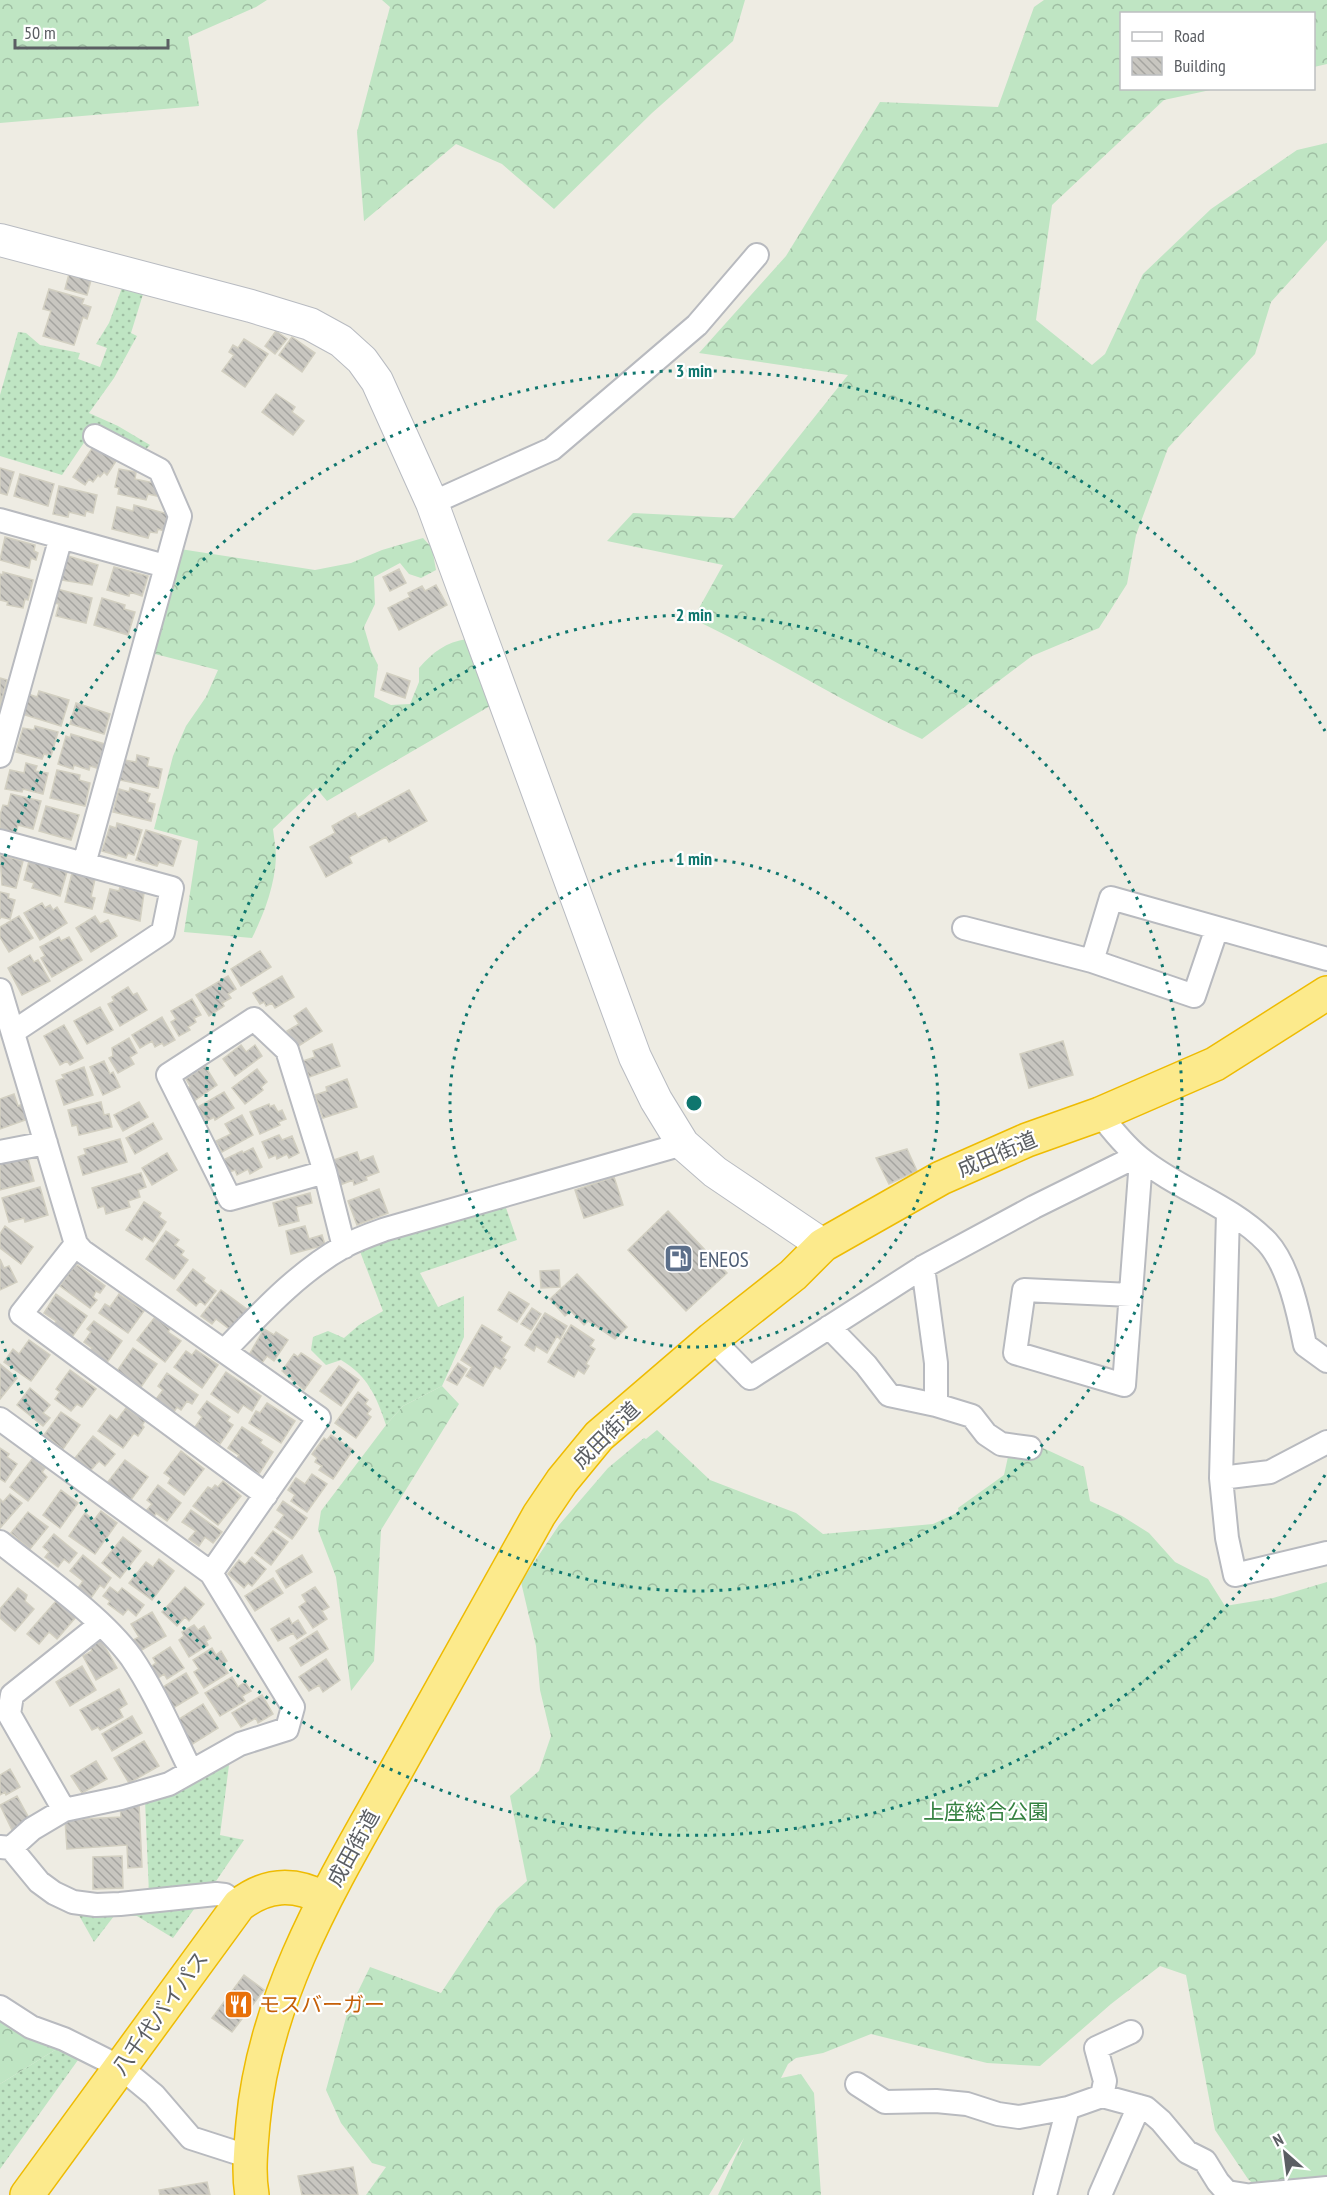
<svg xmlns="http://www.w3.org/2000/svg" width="1327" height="2195" viewBox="0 0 1327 2195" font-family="'PT Sans Narrow','Noto Sans JP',sans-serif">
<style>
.grass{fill:url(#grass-dots)}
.forest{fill:url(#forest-crowns)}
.building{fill:url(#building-back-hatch);stroke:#d2cfc1;stroke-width:1.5}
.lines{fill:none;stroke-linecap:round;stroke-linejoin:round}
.street-casing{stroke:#b8babf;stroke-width:26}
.secondary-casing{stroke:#b8bbc1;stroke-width:34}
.highway-casing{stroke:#eebb02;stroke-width:36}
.street{stroke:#fff;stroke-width:22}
.secondary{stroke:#fff;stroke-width:32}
.highway{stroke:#fcea8c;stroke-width:33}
.ring{fill:none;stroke:#0f766e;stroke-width:3;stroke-dasharray:3 6}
.labels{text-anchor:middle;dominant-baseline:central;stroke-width:4.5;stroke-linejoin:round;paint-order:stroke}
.street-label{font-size:21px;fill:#5b5e63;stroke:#fff}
.service-label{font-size:21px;fill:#4e5e75;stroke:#fff;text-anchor:start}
.park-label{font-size:21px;fill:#348140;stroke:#fff}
.food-label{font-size:21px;fill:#c56008;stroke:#fff;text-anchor:start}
.centre{fill:#0f766e;stroke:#fff;stroke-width:3}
.ring-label{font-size:18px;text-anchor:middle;font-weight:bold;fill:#0f766e;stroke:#fff;stroke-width:4.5;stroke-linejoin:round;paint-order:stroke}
</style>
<defs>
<pattern id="grass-dots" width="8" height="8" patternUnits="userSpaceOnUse" patternTransform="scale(1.5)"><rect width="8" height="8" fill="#bfe5c3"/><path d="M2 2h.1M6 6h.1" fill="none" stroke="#9ebda2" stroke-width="1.8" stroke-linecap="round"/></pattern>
<pattern id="forest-crowns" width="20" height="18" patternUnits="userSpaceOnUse" patternTransform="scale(1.5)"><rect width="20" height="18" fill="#bfe5c3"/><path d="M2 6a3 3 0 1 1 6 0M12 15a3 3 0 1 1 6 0" fill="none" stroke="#9ebda2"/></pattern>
<pattern id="building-back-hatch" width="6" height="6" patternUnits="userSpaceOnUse" patternTransform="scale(1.5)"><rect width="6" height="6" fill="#c8c6c0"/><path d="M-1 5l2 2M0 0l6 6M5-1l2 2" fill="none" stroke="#a5a4a0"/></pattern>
</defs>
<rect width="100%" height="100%" fill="#eeece3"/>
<path class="grass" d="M123 285 144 291 131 333 137 336 114 378 89 413 118 426 150 445 144 451 94 428 62 475 0 456V395L18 332 26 333 40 345 80 353 78 359 100 367 107 348 96 344 109 323Z
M505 1205 517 1240 420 1273 438 1307 464 1296V1337L442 1386 403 1406 386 1425C377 1397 367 1375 341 1360L326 1365 311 1350 313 1337 328 1331 344 1338 359 1325 383 1311 359 1249Z
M229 1765 220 1835 244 1840 214 1884 149 1894 145 1800Z
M200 1901 173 1938 137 1916H114L94 1942 76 1910Z
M63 2045 83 2053 0 2169V2084Z"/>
<path class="forest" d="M0 0H267L256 7 188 37 199 106 0 123Z
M382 0H745L733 41 652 113 554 209 502 164 456 144 364 221 357 132 390 7Z
M1044 0H1327V64L1314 67V14H1122V88L1215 89 1164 100 1052 205 1036 320 1092 365 1105 354 1143 274 1211 209 1297 150 1327 143V240L1271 302 1255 354 1168 448 1136 535 1127 584 1099 628 1032 656 922 739C844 704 771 656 693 619L723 565 607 541 633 513 734 518 848 375 699 353 786 256 880 102 998 107 1034 7Z
M423 538 432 548 436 570 421 578 409 574 400 563 374 577 375 604 364 627 371 651 378 665 374 697 391 705 410 704 419 682V668C433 652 446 642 467 639L490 706 327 801 316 788 273 829C274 838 276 848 276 857 275 885 264 914 252 938L184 932 198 841 154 829 173 756 186 726 206 697 218 670 151 653 180 549 315 570 351 563 382 550Z
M442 1386 459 1404 381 1530 374 1661 351 1691 336 1577 318 1530 321 1511 386 1425 403 1406Z
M657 1430 710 1480 796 1513 823 1534 933 1524 959 1512 958 1508 1004 1475 1013 1434 1084 1467 1090 1501 1122 1516 1149 1533 1175 1562 1208 1579 1225 1606 1273 1598 1327 1582V2184L1260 2190 1248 2179 1215 2130 1186 1975 1160 1966 1111 2004 1040 2066 987 2063 871 2034 823 2053 796 2058 788 2064 781 2078 801 2074 814 2093 821 2195H718L744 2138 709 2195H366L386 2167 372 2163 341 2123 326 2090 347 2014 370 1967 441 1993 497 1908 527 1881 510 1796 539 1771 551 1736 540 1690 536 1646 521 1582 559 1525 608 1468 644 1438 646 1439Z
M0 2013 63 2045 0 2084Z"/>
<path class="building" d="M69 274 91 280 87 295 65 289Z
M49 289 84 299 82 304 91 307 87 319 83 317 74 345 43 336 51 311 43 309Z
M276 331 287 339 275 354 265 346Z
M292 337 315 353 302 372 279 355Z
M244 339 268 354 245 387 222 371 234 355 229 352 233 345 238 348Z
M276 394 295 407 292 412 304 421 293 435 262 412Z
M93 447 116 461 107 475 104 472 100 477 98 475 93 482 89 479 85 485 73 477Z
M0 468 14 472 7 495 0 493Z
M119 469 136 472 135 479 159 484 157 496 148 494 146 500 118 494 119 488 115 487Z
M20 474 54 484 48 506 14 496Z
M59 486 97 495 93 513 86 511 85 516 69 512 68 517 53 514Z
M134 505 168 514 164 531 158 529 157 533 150 532 148 538 112 529 117 507 133 511Z
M5 537 35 545 34 551 38 553 36 560 31 558 29 568 0 560Z
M68 556 98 565 92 585 61 580Z
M114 567 148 576 142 596 130 592 129 596 107 590Z
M399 569 406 583 390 591 383 577Z
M3 572 33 580 28 600 25 599 23 608 7 605 8 602 0 600V574L3 575Z
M436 585 447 605 399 630 388 608 410 597 408 593 422 586 425 591Z
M57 589 92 598 86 623 56 616 59 604 53 603Z
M102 598 125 605 124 609 135 612 128 635 94 625Z
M387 673 410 681 405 698 381 690Z
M0 678 7 680 0 707Z
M39 691 69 700 61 726 22 714 28 694 37 697Z
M76 703 110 714 104 734 70 724Z
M35 726 58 732 51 756 44 754 42 759 16 752 23 728 34 730Z
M71 734 105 744 97 768 90 766 89 770 74 765 73 769 58 764 66 736 70 738Z
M137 755 149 758 147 766 162 769 158 788 120 780 125 760 136 762Z
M26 763 37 766 35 771 48 773 43 794 23 789 22 792 5 789 10 770 24 773Z
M57 770 80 775 79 780 90 783 85 806 50 798Z
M130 788 150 794 147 802 155 804 151 821 113 812 119 789 129 792Z
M409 790 427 821 389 842 386 837 349 857 352 863 326 877 310 847 335 833 332 826 355 813 358 818Z
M11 794 41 801 33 829 18 825 16 833 0 828V815L3 805 8 806Z
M46 806 79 815 71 840 39 831Z
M117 823 142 830 134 855 128 853 126 858 102 851 110 826 116 828Z
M146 830 181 841 173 866 159 862 157 866 136 860Z
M0 855 23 861 16 888 2 885Z
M29 861 67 872 60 896 32 888 34 883 24 880Z
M72 873 95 879 91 897 95 898 92 909 65 902Z
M120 887 144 893 140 921 104 912 110 889 119 891Z
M0 892 9 894 8 898 15 900 10 919 1 917 0 919Z
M42 903 45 908 50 905 53 910 57 907 67 923 40 940 24 913Z
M19 916 33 938 9 952 0 937V927Z
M95 916 100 924 108 920 117 936 91 952 76 928Z
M59 937 61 941 69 937 82 960 52 977 41 958 45 956 40 947Z
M260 951 271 967 241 986 231 969Z
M30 955 34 962 38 960 50 981 22 995 8 968Z
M228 976 236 989 228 994 231 998 222 1003 224 1006 209 1016 196 995Z
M282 976 294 997 275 1008 272 1003 266 1006 264 1002 260 1004 253 993Z
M128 987 133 995 137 993 147 1010 120 1026 108 1004 114 1001 112 997Z
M192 999 201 1015 194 1018 196 1022 188 1027 190 1030 179 1036 171 1022 176 1019 171 1011Z
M100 1007 113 1030 87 1044 74 1021Z
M306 1008 322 1031 297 1047 287 1031 299 1024 294 1016Z
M162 1017 175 1040 164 1046 162 1043 155 1047 152 1041 140 1048 132 1035Z
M64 1025 83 1058 70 1065 67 1061 60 1065 44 1036Z
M129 1038 137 1053 130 1057 134 1064 118 1073 109 1058 113 1056 112 1048Z
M1063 1041 1073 1075 1029 1088 1020 1054Z
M332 1044 340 1066 309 1077 303 1061 315 1057 313 1051Z
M241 1045 246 1052 255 1045 262 1056 235 1076 223 1059Z
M104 1061 110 1074 113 1072 120 1087 103 1095 90 1067Z
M205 1066 217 1085 194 1101 186 1089 190 1086 186 1079Z
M84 1067 93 1095 64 1105 56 1081 64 1078 62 1075Z
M257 1069 267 1082 261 1087 263 1090 245 1104 232 1088Z
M347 1079 357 1107 323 1118 315 1095 327 1091 326 1087Z
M224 1092 234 1108 215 1120 214 1117 207 1121 198 1107Z
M14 1094 18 1106 23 1104 28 1119 0 1129V1099Z
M101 1102 104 1115 109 1114 112 1127 79 1135 77 1125 72 1126 68 1110Z
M139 1102 148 1117 123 1131 114 1115Z
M269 1104 270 1107 274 1105 278 1112 282 1110 286 1119 278 1122 280 1125 260 1134 250 1112Z
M242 1115 253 1135 222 1152 216 1141 231 1134 225 1124Z
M153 1123 162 1139 135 1154 126 1138Z
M279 1135 282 1140 292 1136 299 1153 289 1158 287 1154 277 1159 276 1155 269 1158 262 1142Z
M120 1139 127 1162 83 1175 78 1157 86 1154 84 1149Z
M253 1148 262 1167 250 1174 248 1169 237 1175 235 1170 229 1172 223 1160 242 1151 243 1153Z
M907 1149 917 1171 889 1184 876 1158Z
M357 1152 360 1161 373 1156 379 1172 366 1177 367 1180 354 1185 353 1180 340 1185 331 1161Z
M167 1153 177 1170 152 1185 142 1168Z
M27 1155 34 1181 0 1190V1163Z
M141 1173 146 1187 138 1190 140 1197 128 1201 130 1207 106 1214 104 1206 98 1208 92 1188Z
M614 1177 623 1205 584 1218 575 1190Z
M40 1187 48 1215 25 1222 24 1218 9 1222 2 1198Z
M379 1189 388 1213 357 1225 348 1201Z
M310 1193 312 1203 296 1207 299 1221 279 1226 273 1203Z
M144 1202 161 1213 159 1217 166 1222 153 1242 144 1236 142 1240 126 1230Z
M668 1211 727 1273 686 1311 628 1250Z
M5 1226 33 1247 21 1264 0 1248V1234Z
M305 1226 309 1239 322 1235 325 1245 291 1254 286 1231Z
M166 1231 179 1240 175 1245 184 1251 181 1255 188 1260 174 1279 146 1259Z
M0 1259 4 1268 9 1266 17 1282 0 1290Z
M76 1264 105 1286 100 1293 96 1291 93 1297 97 1300 90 1308 60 1286Z
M193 1269 205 1278 203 1281 216 1291 205 1305 200 1301 196 1306 177 1290Z
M559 1270 560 1287 541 1288 540 1271Z
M577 1274 627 1327 615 1339 588 1321 584 1325 571 1311 565 1316 550 1299Z
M221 1290 248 1310 232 1331 216 1319 212 1324 201 1316Z
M509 1292 529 1304 517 1322 498 1310Z
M56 1294 87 1316 72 1337 54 1325 56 1321 44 1313Z
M119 1294 144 1311 128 1333 99 1313 105 1304 110 1307Z
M532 1308 541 1314 531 1330 521 1324Z
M545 1313 567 1326 560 1339 557 1336 547 1353 536 1346 534 1351 525 1345Z
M155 1317 170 1329 168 1332 181 1341 165 1362 137 1340Z
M94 1321 122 1341 106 1364 89 1352 92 1348 84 1342 91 1332 87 1329Z
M482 1325 502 1337 500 1341 510 1347 503 1358 506 1360 500 1369 495 1366 483 1386 466 1376 472 1367 461 1360Z
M571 1325 594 1340 590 1346 595 1349 586 1364 589 1366 584 1374 578 1370 574 1377 548 1362Z
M264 1329 274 1335 276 1332 288 1340 274 1361 267 1356 262 1363 249 1355Z
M29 1340 50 1355 31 1381 4 1362 13 1349 19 1354Z
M133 1348 157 1364 141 1387 117 1371Z
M196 1350 218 1365 202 1388 174 1367 186 1351 192 1355Z
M301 1353 321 1366 304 1390 282 1371 294 1354 298 1357Z
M458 1363 467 1369 457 1385 447 1380Z
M0 1364 17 1378 0 1399Z
M339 1366 359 1380 341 1406 320 1391Z
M70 1370 96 1389 82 1407 77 1404 71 1411 55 1399 60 1392 56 1389Z
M226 1372 261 1396 252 1411 243 1405 238 1413 211 1394Z
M167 1373 198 1395 192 1404 187 1401 181 1410 177 1407 174 1412 156 1399 163 1390 158 1386Z
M30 1388 50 1405 43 1413 50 1418 43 1426 17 1405Z
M358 1392 368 1400 365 1404 371 1409 367 1414 371 1417 356 1438 335 1423Z
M207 1401 230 1417 227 1421 233 1425 220 1444 195 1427 202 1417 198 1413Z
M267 1403 295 1421 281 1443 249 1423 256 1411 260 1413Z
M126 1408 145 1421 142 1425 144 1427 138 1436 134 1433 123 1448 98 1431 110 1415 117 1420Z
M61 1412 80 1425 63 1449 44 1435Z
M242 1427 262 1440 260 1443 273 1452 259 1474 236 1460 239 1455 228 1448Z
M331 1435 353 1450 333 1479 319 1470 322 1466 315 1462 317 1458 312 1454 324 1438 327 1440Z
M93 1436 115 1454 105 1466 99 1461 91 1470 75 1458Z
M0 1448 9 1454 7 1457 17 1464 5 1482 0 1479Z
M181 1451 204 1469 184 1495 168 1483 171 1478 164 1473Z
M33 1458 45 1468 42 1472 47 1477 28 1501 10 1487Z
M125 1460 148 1477 130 1501 107 1483Z
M312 1474 327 1484 307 1512 291 1501 295 1495 288 1490 296 1478 305 1484Z
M223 1481 241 1496 218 1525 193 1506 208 1487 212 1489 215 1485 218 1487Z
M158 1485 181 1503 167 1521 156 1513 154 1517 146 1511 152 1504 147 1500Z
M61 1490 78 1503 60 1528 43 1515Z
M10 1494 22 1503 0 1528V1499L3 1502Z
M283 1501 307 1518 292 1539 275 1527 284 1515 277 1510Z
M191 1510 222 1532 213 1543 205 1537 199 1546 189 1539 196 1531 182 1522Z
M101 1511 117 1523 95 1554 69 1536 85 1513 94 1520Z
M28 1512 48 1527 30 1549 11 1533Z
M273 1531 288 1542 271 1565 255 1553Z
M54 1534 77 1553 69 1563 64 1559 58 1567 45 1557 49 1552 43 1547Z
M123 1537 141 1551 120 1578 102 1563Z
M83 1555 111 1578 104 1588 100 1585 91 1598 78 1588 83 1581 70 1571Z
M302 1555 312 1572 286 1588 276 1571Z
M252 1557 266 1569 252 1586 248 1583 244 1588 228 1574 239 1560 245 1565Z
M159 1559 174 1571 152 1600 129 1583 146 1562 153 1567Z
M273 1578 283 1593 255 1611 245 1596Z
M110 1587 118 1593 122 1588 144 1605 136 1616 128 1609 123 1615 108 1604 110 1601 103 1596Z
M185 1587 204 1604 189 1621 185 1617 177 1626 162 1612Z
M315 1587 329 1607 322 1611 327 1619 313 1628 299 1607 306 1602 302 1595Z
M18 1588 27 1595 25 1601 34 1609 15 1631 0 1618V1609Z
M57 1600 76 1617 57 1639 49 1632 39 1644 27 1634Z
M152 1612 166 1636 140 1651 133 1640 139 1637 131 1624Z
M289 1618 292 1624 298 1620 306 1633 297 1639 293 1633 278 1641 271 1629Z
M194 1625 198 1630 204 1626 211 1638 206 1641 208 1645 189 1657 179 1640 184 1636 182 1632Z
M317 1631 328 1649 301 1666 290 1648Z
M101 1640 117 1668 96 1680 83 1656 92 1651 90 1647Z
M170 1647 184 1668 167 1679 164 1674 157 1679 150 1667 156 1663 153 1658Z
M212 1648 216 1655 221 1651 227 1661 222 1664 228 1673 204 1688 194 1672 199 1669 193 1660Z
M326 1659 340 1680 323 1692 319 1685 309 1691 299 1677Z
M82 1666 96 1690 70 1706 56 1682Z
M186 1673 198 1693 170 1710 158 1690Z
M232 1677 238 1687 245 1682 251 1691 242 1696 245 1701 220 1716 205 1693Z
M119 1689 127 1704 119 1709 123 1717 100 1730 98 1727 92 1730 80 1710Z
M262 1695 273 1714 258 1723 256 1718 241 1727 232 1713Z
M203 1704 218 1728 191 1745 176 1721Z
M132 1716 142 1733 112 1751 102 1734Z
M144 1741 159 1766 129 1783 114 1758Z
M96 1761 107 1779 82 1793 71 1776Z
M10 1769 20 1787 6 1795 5 1792 0 1795V1775Z
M17 1796 30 1820 12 1830 0 1805Z
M139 1804 142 1867 128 1868 127 1845 67 1849 65 1820 121 1817 120 1805Z
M122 1856 123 1888 93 1889V1857Z
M244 1975 264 1990 232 2032 212 2018Z
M353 2167 358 2195H302L298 2176Z
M207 2182 210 2195H160L159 2190Z"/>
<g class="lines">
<defs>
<path id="street" d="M432 503 552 449 697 325 757 255
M0 520 165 566
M0 756 61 537
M0 841 172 888 163 932 13 1032
M84 864 180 516 160 470 95 436
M964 928 1092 961 1111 898 1327 959
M1092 961 1194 996 1217 928
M0 990 76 1244 82 1251 319 1418 211 1573
M1100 1114C1112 1130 1124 1145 1140 1158 1179 1190 1231 1205 1267 1242 1289 1266 1299 1315 1305 1345L1327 1361
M0 1152 46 1143
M325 1172 230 1199 168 1075 254 1019 287 1050 325 1172 344 1247
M1228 1213 1221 1478 1227 1538 1235 1575 1327 1553
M76 1244 21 1314 266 1495
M923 1267 936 1363V1405
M1131 1295 1024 1290 1015 1353 1124 1385 1141 1160
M829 1327 866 1365 889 1395 936 1405 972 1416 986 1434 1001 1444 1030 1448
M712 1339 750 1378 923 1267 1034 1207 1137 1156
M224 1351C260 1314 297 1273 343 1247 357 1239 372 1234 386 1229L683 1144
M0 1419 211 1573 293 1707 287 1729 240 1744 169 1784 121 1798 64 1810 32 1829 11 1848
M1221 1478 1270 1472 1327 1442
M0 1542C41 1575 100 1615 131 1657 155 1692 172 1733 191 1771
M64 1810 9 1714 12 1695 101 1624
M0 1847 11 1848 39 1882 54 1893 73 1902 96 1905 120 1904 216 1894 225 1895 239 1905
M0 2007 31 2027 64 2039 120 2067 154 2095 191 2138 250 2157
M857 2084 885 2102 936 2101 967 2104 998 2114 1019 2117 1068 2108 1102 2096 1139 2106 1146 2108 1161 2121 1187 2152 1205 2161 1218 2182 1227 2192 1246 2195
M1102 2096 1105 2081 1096 2048 1131 2032
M1045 2195 1068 2108
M1100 2195 1139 2106
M1252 2195 1327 2188"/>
<path id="secondary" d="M0 240 251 306 310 324 341 341 362 360 377 381 432 503 635 1057 656 1100 683 1144 715 1172 823 1245"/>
<path id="highway" d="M27 2195 239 1905C266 1884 294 1882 325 1899
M252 2195C248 2171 251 2147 253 2123 265 1989 338 1875 402 1760 448 1678 494 1596 539 1515L562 1481 599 1436 712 1339 793 1275 823 1245 941 1178 1027 1140 1100 1114 1215 1064 1327 993"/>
</defs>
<use href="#street" class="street-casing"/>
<use href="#secondary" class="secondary-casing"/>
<use href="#highway" class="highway-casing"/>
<use href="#street" class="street"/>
<use href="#secondary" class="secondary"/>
<use href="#highway" class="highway"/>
</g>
<g class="ring">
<circle cx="694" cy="1103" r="244"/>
<circle cx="694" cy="1103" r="488"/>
<path d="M1325 1475A732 732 0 0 1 2 1341M2 865A732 732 0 0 1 1325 731"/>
</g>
<defs>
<symbol id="fuel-square" viewBox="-11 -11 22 22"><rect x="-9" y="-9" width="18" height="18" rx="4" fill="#5c6f8a" stroke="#fff"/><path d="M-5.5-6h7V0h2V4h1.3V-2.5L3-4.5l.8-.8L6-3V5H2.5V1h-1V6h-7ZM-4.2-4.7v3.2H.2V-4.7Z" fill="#fff"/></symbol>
<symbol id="restaurant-square" viewBox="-11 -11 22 22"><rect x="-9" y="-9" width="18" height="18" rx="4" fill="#e8710a" stroke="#fff"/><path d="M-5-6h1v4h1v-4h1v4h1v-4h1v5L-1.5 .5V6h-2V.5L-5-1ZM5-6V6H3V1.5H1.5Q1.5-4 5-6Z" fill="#fff"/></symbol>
</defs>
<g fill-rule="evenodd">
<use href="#fuel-square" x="662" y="1242" width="33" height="33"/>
<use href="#restaurant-square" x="222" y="1988" width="33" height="33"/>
</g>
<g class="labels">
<g class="street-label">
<text transform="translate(997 1154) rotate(-23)">成田街道</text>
<text transform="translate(606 1435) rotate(-45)">成田街道</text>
<text transform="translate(353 1848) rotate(-61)">成田街道</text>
<text transform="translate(160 2013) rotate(-54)">八千代バイパス</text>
</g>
<g class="service-label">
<text x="699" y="1259">ENEOS</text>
</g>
<g class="park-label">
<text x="986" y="1811">上座総合公園</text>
</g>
<g class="food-label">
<text x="259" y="2004">モスバーガー</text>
</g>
</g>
<circle cx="694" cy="1103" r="9" class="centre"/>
<g class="ring-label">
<text x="694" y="377">3 min</text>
<text x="694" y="621">2 min</text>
<text x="694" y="865">1 min</text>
</g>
<rect x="1120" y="12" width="195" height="78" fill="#ffffff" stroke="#bdbfc1" stroke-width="1.5"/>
<rect x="1132" y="32" width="30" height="9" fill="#ffffff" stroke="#bdbfc1" stroke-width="1.5"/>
<text x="1174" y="42" font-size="18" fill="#5b5e63">Road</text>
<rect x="1132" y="57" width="30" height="18" fill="url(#building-back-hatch)" stroke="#bdbfc1" stroke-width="1.5"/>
<text x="1174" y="72" font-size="18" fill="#5b5e63">Building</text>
<g transform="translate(1285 2153) rotate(332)" stroke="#ffffff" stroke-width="4.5" paint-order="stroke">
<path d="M0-4.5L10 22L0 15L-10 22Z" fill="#5b5e63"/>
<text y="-9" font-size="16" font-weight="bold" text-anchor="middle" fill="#5b5e63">N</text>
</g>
<path d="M15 39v9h153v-9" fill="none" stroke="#5b5e63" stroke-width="3"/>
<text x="24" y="39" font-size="18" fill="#5b5e63" stroke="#ffffff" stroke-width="4.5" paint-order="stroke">50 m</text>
</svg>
